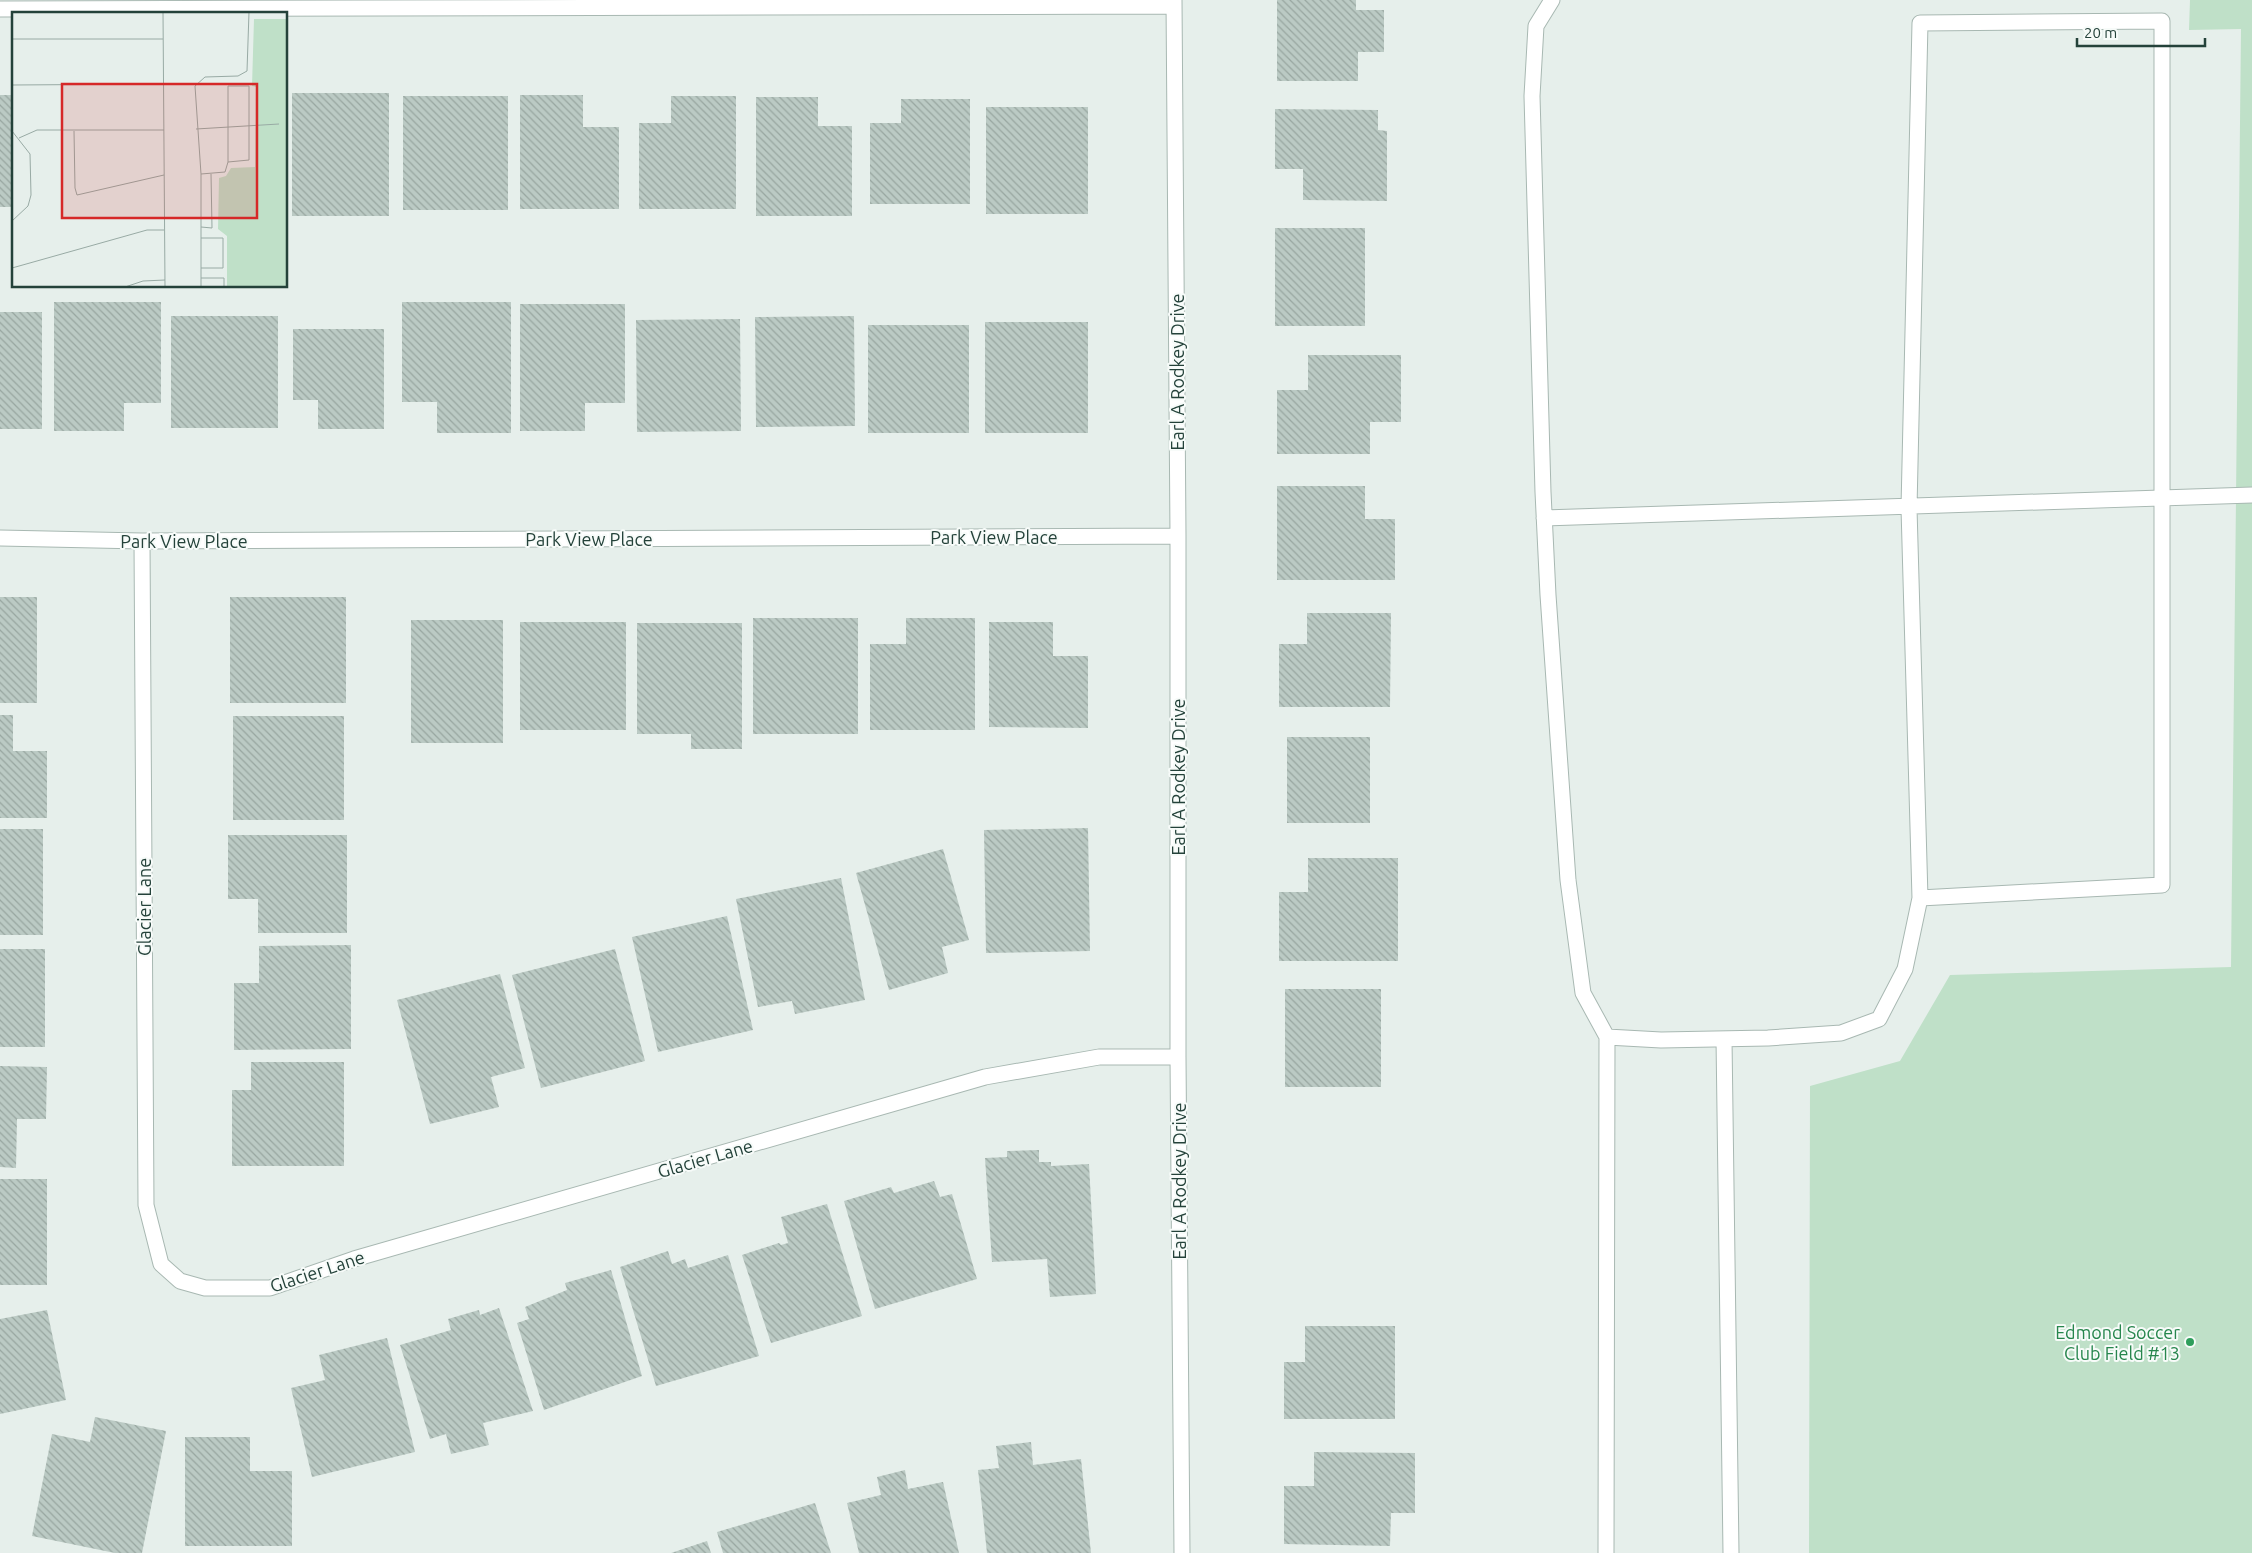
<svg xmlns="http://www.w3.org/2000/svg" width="2252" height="1553" viewBox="0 0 2252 1553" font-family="Ubuntu,sans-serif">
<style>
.grass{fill:#bfe0c8}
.building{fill:url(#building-back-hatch)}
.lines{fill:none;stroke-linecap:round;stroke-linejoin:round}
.service-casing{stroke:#a8b8b2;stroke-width:17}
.minor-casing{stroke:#a8b8b2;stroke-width:17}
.service{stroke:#fff;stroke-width:15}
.minor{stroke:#fff;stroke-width:15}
.leisure-dot{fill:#2e9e5b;stroke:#f7fbf9;stroke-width:2}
.labels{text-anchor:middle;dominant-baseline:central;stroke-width:4;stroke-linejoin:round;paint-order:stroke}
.street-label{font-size:18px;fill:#24423a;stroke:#f7fbf9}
.leisure-label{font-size:18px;fill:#27864d;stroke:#f7fbf9;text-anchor:end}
.inset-road{fill:none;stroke:#98aaa4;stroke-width:1}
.view{fill:#d62828;fill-opacity:0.15;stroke:#d62828;stroke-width:2.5}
.inset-edge{fill:none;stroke:#24423a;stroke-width:2.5}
</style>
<defs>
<pattern id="building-back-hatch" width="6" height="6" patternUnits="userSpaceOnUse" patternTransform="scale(1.25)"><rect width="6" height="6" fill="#bbcac4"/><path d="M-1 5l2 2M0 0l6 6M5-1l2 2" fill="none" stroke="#98a6a0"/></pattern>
</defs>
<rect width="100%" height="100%" fill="#e6efeb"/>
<path class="grass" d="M2190 0H2252V1553H1809L1810 1086 1900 1061 1950 975 2231 967 2241 29 2189 30Z"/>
<path class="building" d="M1277 0H1356V10H1384V52H1358V81H1277Z
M292 93H389V216H292Z
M0 95H14V207H0Z
M520 95H583V127H619V209H520Z
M403 96H508V210H403Z
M671 96H736V209H639V123H671Z
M756 97H818V126H852V216H756Z
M901 99H970V204H870V123H901Z
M986 107H1088V214H986Z
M1275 109 1378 110V130L1387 131V201L1303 200V169H1275Z
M1275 228H1365V326H1275Z
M54 302H161V403H124V431H54Z
M402 302H511V433H437V402H402Z
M520 304H625V403H585V431H520Z
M0 312H42V429H0Z
M171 316H278V428H171Z
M854 316 855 426 756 427 755 317Z
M740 319 741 431 637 432 636 320Z
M985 322H1088V433H985Z
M868 325H969V433H868Z
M293 329H384V429H318V400H293Z
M1308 355H1401V422H1370V454H1277V390H1308Z
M1277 486H1365V519H1395V580H1277Z
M0 597H37V703H0Z
M230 597H346V703H230Z
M1307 613H1391L1390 707H1279V644H1307Z
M753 618H858V734H753Z
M906 618H975V730H870V644H906Z
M411 620H503V743H411Z
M520 622H626V730H520Z
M989 622H1053V656H1088V728L989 727Z
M637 623H742V749H691V734H637Z
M0 715H13V751H47V818H0Z
M233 716H344V820H233Z
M1287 737H1370V823H1287Z
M1088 828 1090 951 986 953 984 830Z
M0 829H43V935H0Z
M228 835H347V933H258V899H228Z
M943 849 969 940 942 947 948 973 889 990 856 873Z
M1308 858H1398V961H1279V892H1308Z
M841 878 865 1000 795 1014 792 1001 758 1007 736 899Z
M727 916 753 1030 658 1052 632 937Z
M351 945V1049L234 1050V983H259V946Z
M0 949H45V1047H0Z
M615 949 645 1061 541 1088 512 975Z
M500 974 525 1068 491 1077 499 1107 430 1124 397 1000Z
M1285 989H1381V1087H1285Z
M251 1062H344V1166H232V1090H251Z
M0 1066 47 1067 46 1119H17L16 1168 0 1167Z
M1039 1150V1162H1051V1166L1089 1164 1096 1294 1050 1297 1047 1259 992 1262 985 1158 1007 1157V1151Z
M0 1179H47V1285H0Z
M934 1181 940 1197 952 1194 977 1279 875 1309 844 1201 891 1187 894 1193Z
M827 1204 862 1316 771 1343 742 1255 779 1243 781 1245 788 1243 781 1217Z
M668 1251 672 1264 685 1259 688 1268 728 1255 759 1356 656 1386 620 1267Z
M611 1270 642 1376 544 1410 517 1323 529 1319 525 1307 567 1290 565 1283Z
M499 1308 533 1411 483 1423 489 1445 451 1454 446 1434 430 1439 400 1345 451 1330 448 1319 479 1310 480 1315Z
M47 1310 66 1400 0 1414V1319Z
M1305 1326H1395V1419H1284V1362H1305Z
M387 1338 415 1452 312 1477 291 1388 325 1380 319 1355Z
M95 1417 166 1431 142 1553H115L32 1536 52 1434 90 1442Z
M185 1437H250V1471H292V1546H185Z
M1031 1442 1033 1465 1081 1459 1091 1553H987L978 1470 999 1468 996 1446Z
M1314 1452 1415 1453V1513H1391L1390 1546 1284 1544V1486H1314Z
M905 1470 908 1489 943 1482 959 1553H859L847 1503 881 1495 877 1477Z
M815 1503 831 1553H723L717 1532Z
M707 1541 711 1553H671Z"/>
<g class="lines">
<defs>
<path id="service" d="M1552 0 1536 26 1532 96 1543 492 1548 595 1568 880 1583 993 1607 1037 1606 1553
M2162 21V885L1920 898 1909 508 1920 23Z
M1544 518 2252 495
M1607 1037 1661 1040 1768 1038 1841 1033 1879 1019 1905 969 1920 898
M1724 1039 1731 1553"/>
<path id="minor" d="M1174 0 1178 536V1057L1182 1553
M0 9 1174 6
M0 538 142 541 1178 536
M142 541 146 1205 161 1264 180 1281 205 1288H270L354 1259 985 1077 1099 1057H1178"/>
</defs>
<use href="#service" class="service-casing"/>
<use href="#minor" class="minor-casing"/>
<use href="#service" class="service"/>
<use href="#minor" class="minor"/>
</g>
<circle class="leisure-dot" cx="2190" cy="1342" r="5"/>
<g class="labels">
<g class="street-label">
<text transform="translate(1177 372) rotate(-90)">Earl A Rodkey Drive</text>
<text x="994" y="537">Park View Place</text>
<text x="589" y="539">Park View Place</text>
<text x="184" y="541">Park View Place</text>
<text transform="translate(1178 777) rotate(-90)">Earl A Rodkey Drive</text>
<text transform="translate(144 907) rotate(-90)">Glacier Lane</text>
<text transform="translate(705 1158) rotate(-16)">Glacier Lane</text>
<text transform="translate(1179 1181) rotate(-90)">Earl A Rodkey Drive</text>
<text transform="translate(317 1271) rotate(-18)">Glacier Lane</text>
</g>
<g class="leisure-label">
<text x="2180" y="1332">Edmond Soccer<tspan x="2180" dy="21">Club Field #13</tspan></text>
</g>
</g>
<g transform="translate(12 12)">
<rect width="275" height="275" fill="#e6efeb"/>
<path d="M242 7H275V275H215V224L206 217 207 166 214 164 219 156 243 155 244 75 240 74Z" fill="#bfe0c8"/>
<path class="inset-road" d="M151 0 153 275M0 27H151M0 73 152 72M216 74H237V148L216 150ZM184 117 267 112M0 119 18 142 19 183 16 194 0 209M62 119 63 176 65 183 152 163M7 126 25 118H152M189 162 213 160 216 150M189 215 200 216 199 162M0 256 135 218H152M189 256H211V226H189M189 266H212V275M113 275 131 269 153 268M189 275V162L183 74 193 65 226 64 235 59 237 0"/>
<path class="view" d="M50 72H245V206H50Z"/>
<rect width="275" height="275" class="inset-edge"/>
</g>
<path d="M2077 38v8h128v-8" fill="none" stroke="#24423a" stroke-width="2.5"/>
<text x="2084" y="38" font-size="15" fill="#24423a" stroke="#f7fbf9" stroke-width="4" paint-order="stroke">20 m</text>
</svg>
